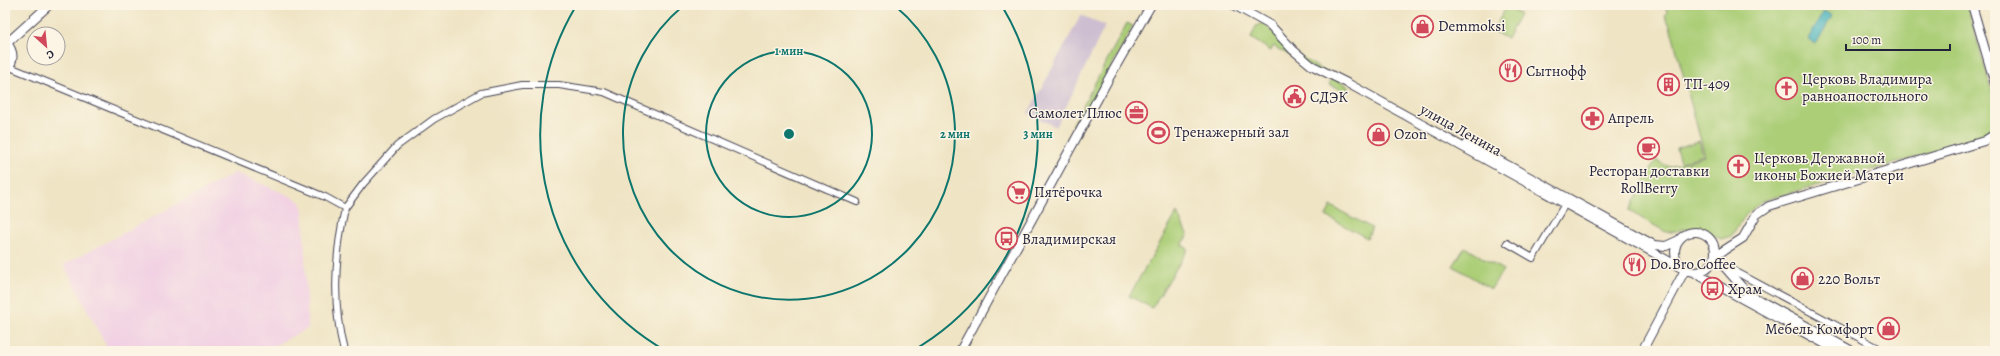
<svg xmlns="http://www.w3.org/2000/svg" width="2000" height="356" viewBox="0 0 2000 356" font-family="Alegreya,serif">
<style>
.built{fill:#f1d0e3}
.industrial{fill:#cebed1}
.green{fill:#abce77;stroke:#667859}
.water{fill:#40b0ba;stroke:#31697a}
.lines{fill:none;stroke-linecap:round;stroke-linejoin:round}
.street-casing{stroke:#413f50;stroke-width:8}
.secondary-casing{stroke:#413f50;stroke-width:10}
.street{stroke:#fff;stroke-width:6}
.secondary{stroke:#fff;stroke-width:8}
.ring{fill:none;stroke:#0f766e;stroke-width:2}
.labels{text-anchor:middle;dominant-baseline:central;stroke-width:3;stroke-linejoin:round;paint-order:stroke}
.poi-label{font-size:15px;fill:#22223b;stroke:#fcf5e5;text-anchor:start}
.street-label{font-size:15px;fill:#22223b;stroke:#fcf5e5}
.centre{fill:#0f766e;stroke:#fcf5e5;stroke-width:2}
.ring-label{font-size:12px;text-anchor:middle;font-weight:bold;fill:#0f766e;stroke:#fcf5e5;stroke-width:3;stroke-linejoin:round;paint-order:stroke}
</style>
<rect width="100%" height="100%" fill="#fcf5e5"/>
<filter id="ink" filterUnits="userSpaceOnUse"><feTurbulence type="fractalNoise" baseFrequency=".025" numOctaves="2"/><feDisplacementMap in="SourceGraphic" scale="8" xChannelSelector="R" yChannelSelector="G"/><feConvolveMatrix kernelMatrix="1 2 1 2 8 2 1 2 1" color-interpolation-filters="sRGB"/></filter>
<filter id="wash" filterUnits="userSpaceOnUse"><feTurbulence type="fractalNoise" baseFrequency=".012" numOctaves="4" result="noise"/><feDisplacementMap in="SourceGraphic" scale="16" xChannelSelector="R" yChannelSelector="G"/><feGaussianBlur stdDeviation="0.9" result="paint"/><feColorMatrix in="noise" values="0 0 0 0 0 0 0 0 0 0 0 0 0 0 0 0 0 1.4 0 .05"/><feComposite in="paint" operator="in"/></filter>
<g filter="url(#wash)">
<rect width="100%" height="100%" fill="#efe4c4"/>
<path class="built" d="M235 173 288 195 299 201 303 209 308 328 264 351H109L64 265Z"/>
<path class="industrial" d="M1081 15 1105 26 1056 127 1028 113Z"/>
<path class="green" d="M1665 5H1967L1995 103C1995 119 1993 130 1978 140L1761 201 1745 216 1731 236 1721 239C1710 233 1698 227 1685 229 1677 230 1674 233 1666 232L1629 211 1656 160 1669 167 1705 156 1670 26 1665 15 1667 12Z
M1506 7 1520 14 1507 39 1493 31Z
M1127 23 1133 26 1079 127 1075 129 1073 124Z
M1264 23 1292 51 1349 87 1348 90H1342L1329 84 1332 79 1273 46 1271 51 1251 38 1256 26Z
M1699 141 1703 155 1680 162 1676 148Z
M1331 206 1372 228 1367 238 1326 216Z
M1177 213 1188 236 1182 245 1188 249 1152 308 1129 296Z
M1465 247 1503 270 1491 289 1453 266Z"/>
<path class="water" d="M1824 11 1832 16 1816 44 1808 39Z"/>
</g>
<g filter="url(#ink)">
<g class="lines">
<defs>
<path id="street" d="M10 67 325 197 345 208C335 255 332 305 344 351
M345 208 363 184 397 146 434 119 481 93 522 85H559L604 92 857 202
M1507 243 1533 258 1565 204
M1727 267 1884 351"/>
<path id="secondary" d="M1234 5 1270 25 1293 50 1311 65 1349 84 1683 269
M1972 5 1995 84
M5 41C15 51 15 62 5 72
M7 43 49 5
M1467 143 1654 245 1666 246 1679 240
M1675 252a20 20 0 1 1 40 0a20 20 0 1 1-40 0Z
M1695 273 1838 351
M960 351 1109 78 1151 5
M1642 351 1685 270
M1852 351 1748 294 1715 256 1743 238 1756 215 1769 206 1984 141 1995 134"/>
</defs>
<use href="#street" class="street-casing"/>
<use href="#secondary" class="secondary-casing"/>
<use href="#street" class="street"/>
<use href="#secondary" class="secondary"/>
</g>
</g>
<g class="ring">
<circle cx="789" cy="134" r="83"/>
<path d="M895 6A166 166 0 1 1 683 6"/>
<path d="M666 351A249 249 0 0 1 576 6M1002 6A249 249 0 0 1 912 351"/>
</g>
<defs>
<symbol id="shop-ring" viewBox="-11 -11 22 22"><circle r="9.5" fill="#fcf5e5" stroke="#d1495b" stroke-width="1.5"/><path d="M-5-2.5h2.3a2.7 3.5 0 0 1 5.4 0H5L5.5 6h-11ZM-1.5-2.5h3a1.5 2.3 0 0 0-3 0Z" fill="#d1495b"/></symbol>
<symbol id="restaurant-ring" viewBox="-11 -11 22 22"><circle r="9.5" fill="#fcf5e5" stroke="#d1495b" stroke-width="1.5"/><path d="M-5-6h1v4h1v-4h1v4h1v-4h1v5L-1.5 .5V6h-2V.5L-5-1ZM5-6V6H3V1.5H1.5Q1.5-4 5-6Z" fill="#d1495b"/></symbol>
<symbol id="building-ring" viewBox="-11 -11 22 22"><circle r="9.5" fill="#fcf5e5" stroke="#d1495b" stroke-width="1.5"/><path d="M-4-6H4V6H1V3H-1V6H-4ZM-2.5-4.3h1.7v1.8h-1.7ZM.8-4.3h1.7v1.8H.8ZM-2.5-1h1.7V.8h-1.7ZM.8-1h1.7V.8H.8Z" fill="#d1495b"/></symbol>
<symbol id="church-ring" viewBox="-11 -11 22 22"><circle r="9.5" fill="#fcf5e5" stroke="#d1495b" stroke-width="1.5"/><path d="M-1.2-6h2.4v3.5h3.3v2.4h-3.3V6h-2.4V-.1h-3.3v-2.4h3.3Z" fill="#d1495b"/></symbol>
<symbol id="civic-ring" viewBox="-11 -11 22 22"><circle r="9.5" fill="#fcf5e5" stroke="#d1495b" stroke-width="1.5"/><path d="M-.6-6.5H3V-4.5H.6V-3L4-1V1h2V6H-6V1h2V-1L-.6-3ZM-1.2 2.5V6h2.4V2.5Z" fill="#d1495b"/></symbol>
<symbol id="office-ring" viewBox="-11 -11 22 22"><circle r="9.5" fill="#fcf5e5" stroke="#d1495b" stroke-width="1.5"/><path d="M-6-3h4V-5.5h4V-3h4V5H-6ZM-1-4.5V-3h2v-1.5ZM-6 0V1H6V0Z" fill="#d1495b"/></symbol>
<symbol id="pharmacy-ring" viewBox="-11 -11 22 22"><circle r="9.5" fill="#fcf5e5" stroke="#d1495b" stroke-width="1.5"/><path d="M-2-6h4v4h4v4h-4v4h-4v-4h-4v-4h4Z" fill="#d1495b"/></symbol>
<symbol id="stadium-ring" viewBox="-11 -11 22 22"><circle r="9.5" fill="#fcf5e5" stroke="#d1495b" stroke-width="1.5"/><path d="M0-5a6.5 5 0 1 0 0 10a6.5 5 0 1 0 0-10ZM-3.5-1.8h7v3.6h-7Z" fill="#d1495b"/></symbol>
<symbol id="cafe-ring" viewBox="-11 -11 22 22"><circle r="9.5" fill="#fcf5e5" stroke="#d1495b" stroke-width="1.5"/><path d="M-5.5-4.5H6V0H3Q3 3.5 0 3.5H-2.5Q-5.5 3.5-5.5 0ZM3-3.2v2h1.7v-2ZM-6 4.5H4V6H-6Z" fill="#d1495b"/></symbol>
<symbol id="supermarket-ring" viewBox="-11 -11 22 22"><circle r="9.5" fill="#fcf5e5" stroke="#d1495b" stroke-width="1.5"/><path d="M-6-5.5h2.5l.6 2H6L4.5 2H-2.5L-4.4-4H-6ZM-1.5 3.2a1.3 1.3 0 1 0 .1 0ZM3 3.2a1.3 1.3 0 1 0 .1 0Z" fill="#d1495b"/></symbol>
<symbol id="bus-ring" viewBox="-11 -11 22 22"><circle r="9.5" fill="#fcf5e5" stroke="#d1495b" stroke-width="1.5"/><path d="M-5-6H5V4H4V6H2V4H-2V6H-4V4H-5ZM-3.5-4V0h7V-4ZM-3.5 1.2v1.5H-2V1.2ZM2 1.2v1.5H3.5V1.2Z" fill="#d1495b"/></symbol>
</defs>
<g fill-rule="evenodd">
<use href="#shop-ring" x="1410" y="14" width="25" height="25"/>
<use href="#restaurant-ring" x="1498" y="58" width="25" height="25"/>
<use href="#building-ring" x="1656" y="72" width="25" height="25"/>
<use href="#church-ring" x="1774" y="76" width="25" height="25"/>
<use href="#civic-ring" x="1282" y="84" width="25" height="25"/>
<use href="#office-ring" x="1124" y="100" width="25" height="25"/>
<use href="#pharmacy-ring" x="1580" y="106" width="25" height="25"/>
<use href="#stadium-ring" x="1146" y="120" width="25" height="25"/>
<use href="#shop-ring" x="1366" y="122" width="25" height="25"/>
<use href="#cafe-ring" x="1636" y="136" width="25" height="25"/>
<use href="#church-ring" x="1726" y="154" width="25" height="25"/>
<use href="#supermarket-ring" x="1006" y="180" width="25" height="25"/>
<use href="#bus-ring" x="994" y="226" width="25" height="25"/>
<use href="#restaurant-ring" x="1622" y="252" width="25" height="25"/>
<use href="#shop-ring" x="1790" y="266" width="25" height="25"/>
<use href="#bus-ring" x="1700" y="276" width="25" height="25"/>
<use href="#shop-ring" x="1876" y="316" width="25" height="25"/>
</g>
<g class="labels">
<g class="poi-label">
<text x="1438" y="26">Demmoksi</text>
<text x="1526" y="71">Сытнофф</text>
<text x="1802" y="79">Церковь Владимира<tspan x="1802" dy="17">равноапостольного</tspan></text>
<text x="1684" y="84">ТП-409</text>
<text x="1310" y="97">СДЭК</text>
<text x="1122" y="113" text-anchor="end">Самолет Плюс</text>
<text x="1608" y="118">Апрель</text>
<text x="1174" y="132">Тренажерный зал</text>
<text x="1394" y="134">Ozon</text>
<text x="1754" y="158">Церковь Державной<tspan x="1754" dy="17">иконы Божией Матери</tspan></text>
<text x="1649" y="171" text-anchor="middle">Ресторан доставки<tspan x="1649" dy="17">RollBerry</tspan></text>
<text x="1034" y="192">Пятёрочка</text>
<text x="1022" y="239">Владимирская</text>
<text x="1650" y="264">Do.Bro Coffee</text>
<text x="1818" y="279">220 Вольт</text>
<text x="1728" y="289">Храм</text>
<text x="1874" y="329" text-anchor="end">Мебель Комфорт</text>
</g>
<g class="street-label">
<text transform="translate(1461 130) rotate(29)">улица Ленина</text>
</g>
</g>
<circle cx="789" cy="134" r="6" class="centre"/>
<g class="ring-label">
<text x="789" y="55">1 мин</text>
<text x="955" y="138">2 мин</text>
<text x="1038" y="138">3 мин</text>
</g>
<rect width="2000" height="356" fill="none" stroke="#fcf5e5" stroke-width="20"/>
<g transform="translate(46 46) rotate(153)"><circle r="19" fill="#fcf5e5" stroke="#a5a1a1"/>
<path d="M0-3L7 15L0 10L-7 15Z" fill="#d1495b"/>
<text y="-6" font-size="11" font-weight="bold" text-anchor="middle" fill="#22223b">С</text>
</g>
<path d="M1846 44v6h104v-6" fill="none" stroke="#22223b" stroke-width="2"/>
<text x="1852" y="44" font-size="12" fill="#22223b" stroke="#fcf5e5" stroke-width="3" paint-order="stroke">100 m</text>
</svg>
